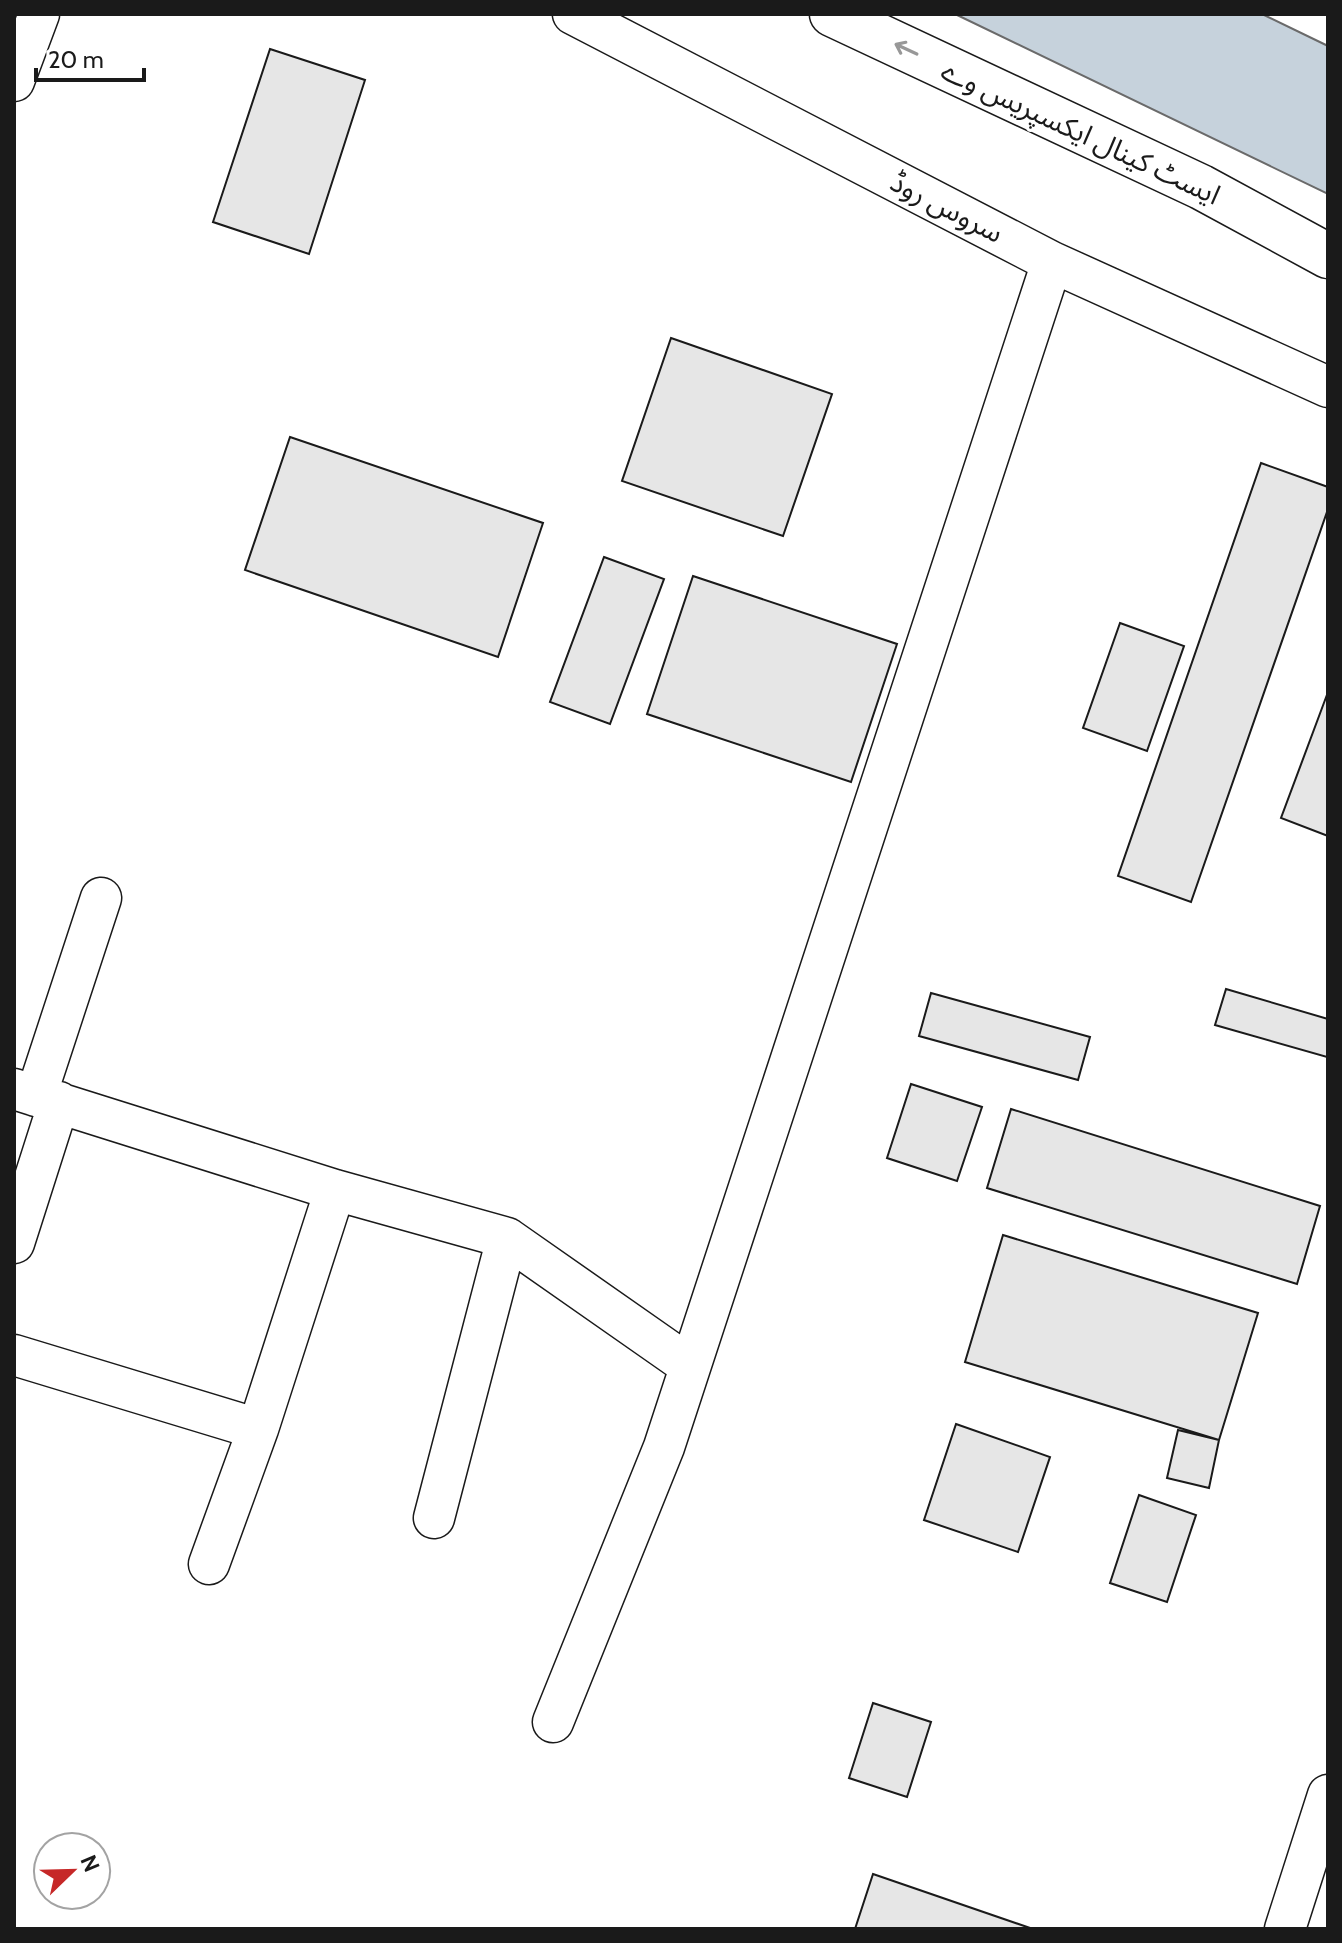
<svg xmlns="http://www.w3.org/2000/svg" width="1342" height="1943" viewBox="0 0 1342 1943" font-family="Cabin,'Noto Sans Arabic',sans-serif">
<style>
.water{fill:#c6d2dc;stroke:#6a6a6a;stroke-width:2}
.building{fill:#e6e6e6;stroke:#1a1a1a;stroke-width:2}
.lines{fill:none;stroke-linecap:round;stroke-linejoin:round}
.minor-casing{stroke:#1a1a1a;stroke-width:43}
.major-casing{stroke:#1a1a1a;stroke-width:47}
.minor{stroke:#fff;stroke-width:40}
.major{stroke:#fff;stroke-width:44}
.oneway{stroke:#989898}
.labels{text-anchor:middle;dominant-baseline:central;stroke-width:6;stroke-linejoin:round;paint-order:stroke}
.street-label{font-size:28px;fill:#1a1a1a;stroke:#fff}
</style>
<rect width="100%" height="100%" fill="#fff"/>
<path class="water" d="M955 14H1262L1328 46V194Z"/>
<path class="building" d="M270 49 365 80 309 254 213 222Z
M671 338 832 394 783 536 622 481Z
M290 437 543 523 498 657 245 570Z
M1261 463 1328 487V509L1191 902 1118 876Z
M604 557 664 579 610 724 550 702Z
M693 576 897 644 851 782 647 714Z
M1120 623 1184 646 1147 751 1083 728Z
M1328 692V836L1281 818Z
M1226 989 1328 1019 1327 1057 1215 1025Z
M931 993 1090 1037 1078 1080 919 1036Z
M911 1084 982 1107 957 1181 887 1158Z
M1011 1109 1320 1206 1297 1284 987 1188Z
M1003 1235 1258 1313 1219 1440 965 1362Z
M956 1424 1050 1457 1018 1552 924 1520Z
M1178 1430 1219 1440 1209 1488 1167 1478Z
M1139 1495 1196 1515 1167 1602 1110 1583Z
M873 1703 931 1722 907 1797 849 1778Z
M873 1874 1033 1929H855Z"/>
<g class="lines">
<defs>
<path id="minor" d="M573 14 1052 262 1328 387
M14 81 39 14
M14 1089 335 1190 507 1238 690 1366
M36 1096 101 898
M14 1243 59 1102
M14 1355 258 1429
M434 1518 507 1238
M209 1564 258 1429 335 1190
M553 1722 664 1447 1052 262
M1285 1929 1328 1795"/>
<path id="major" d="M832 14 1201 187 1328 256"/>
</defs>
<use href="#minor" class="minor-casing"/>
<use href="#major" class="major-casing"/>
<use href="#minor" class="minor"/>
<use href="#major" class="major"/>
</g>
<defs><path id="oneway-shaft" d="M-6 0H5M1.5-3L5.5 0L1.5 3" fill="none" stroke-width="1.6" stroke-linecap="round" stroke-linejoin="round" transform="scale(2)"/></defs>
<use class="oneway" href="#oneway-shaft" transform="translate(906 49) rotate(-155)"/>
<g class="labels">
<g class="street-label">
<text transform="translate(1081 132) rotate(25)">ایسٹ کینال ایکسپریس وے</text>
<text transform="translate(947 207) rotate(27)">سروس روڈ</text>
</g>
</g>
<rect width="1342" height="1943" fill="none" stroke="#1a1a1a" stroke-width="32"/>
<g transform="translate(72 1871) rotate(67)"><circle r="38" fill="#ffffff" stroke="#a3a3a3" stroke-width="2"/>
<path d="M0-6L14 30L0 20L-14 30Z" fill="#c62828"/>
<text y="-12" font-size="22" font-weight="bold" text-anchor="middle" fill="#1a1a1a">N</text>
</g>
<path d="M36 68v12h108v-12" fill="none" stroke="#1a1a1a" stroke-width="4"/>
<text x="48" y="68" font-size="24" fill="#1a1a1a" stroke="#ffffff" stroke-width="6" paint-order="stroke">20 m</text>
</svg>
